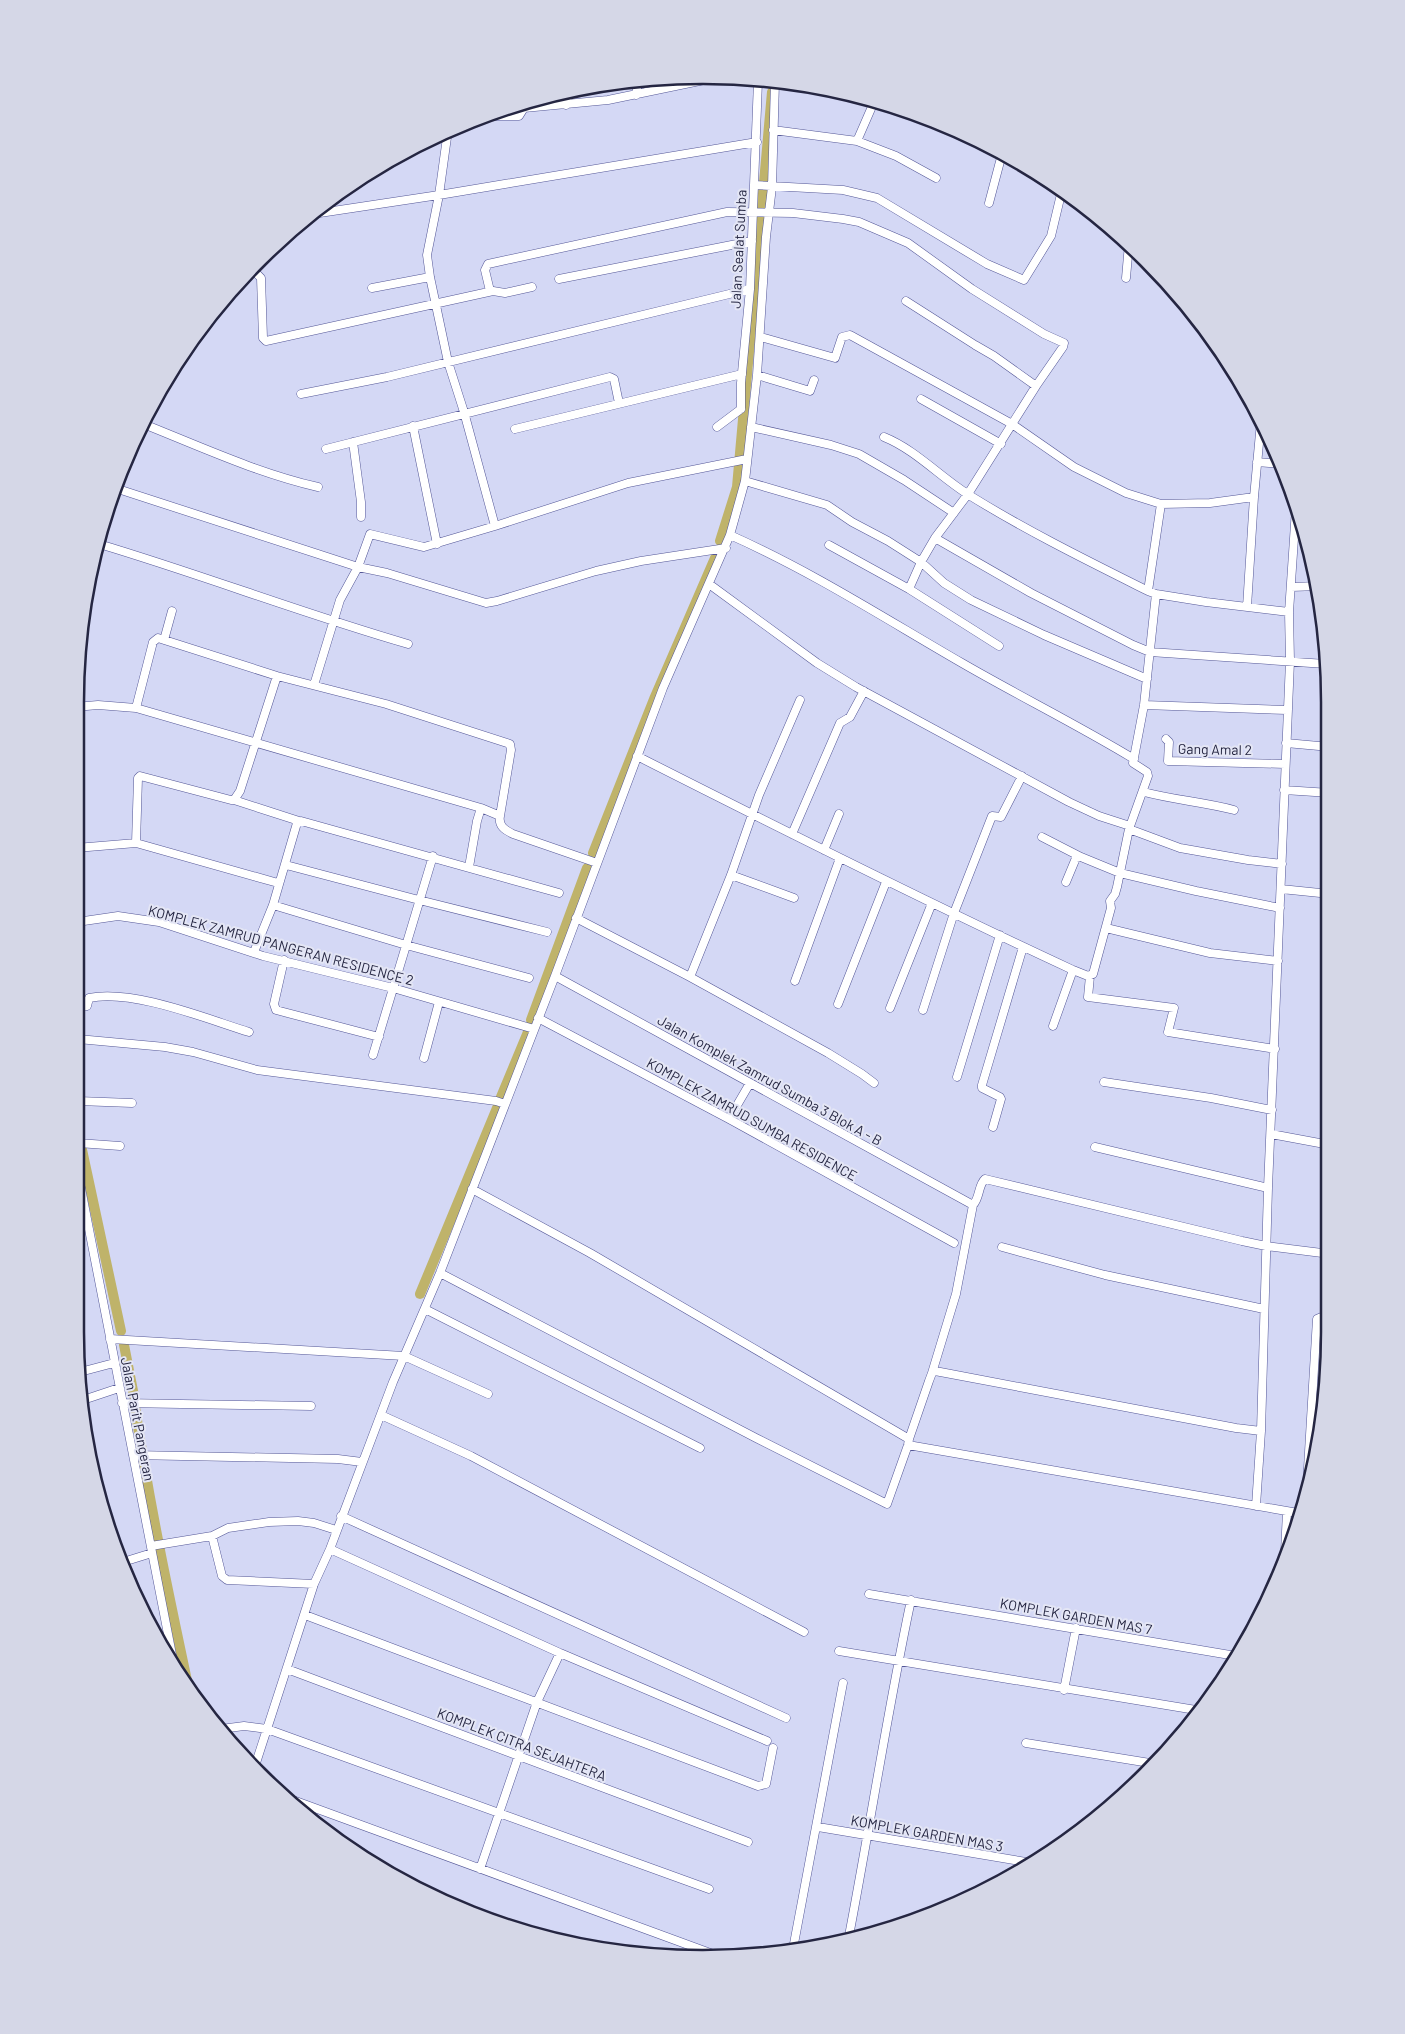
<svg xmlns="http://www.w3.org/2000/svg" width="1405" height="2034" viewBox="0 0 1405 2034" font-family="Barlow,sans-serif">
<style>
.lines{fill:none;stroke-linecap:round;stroke-linejoin:round}
.canal{stroke:#bfb36a;stroke-width:10}
.street-casing{stroke:#545797;stroke-width:9}
.street{stroke:#fff;stroke-width:8}
.labels{text-anchor:middle;dominant-baseline:central;stroke-width:4;stroke-linejoin:round;paint-order:stroke}
.street-label{font-size:14px;fill:#252642;stroke:#e4e6f5}
.rim{fill:none;stroke:#252642;stroke-width:2.5}
</style>
<rect width="100%" height="100%" fill="#d4d8f5"/>
<g class="lines">
<path class="canal" d="M720 541 737 487 772 92
M593 853 654 699 715 558
M531 1020 587 868
M501 1097 528 1032
M78 1131 121 1331
M420 1294 497 1108
M124 1345 134 1396
M135 1407C149 1502 169 1596 189 1690"/>
<defs>
<path id="street" d="M636 95 638 81
M566 105 569 90
M524 108 608 100 719 77
M485 116H519L524 108
M448 130 439 195 427 255 430 277 448 362 464 412 495 526 628 483 747 459
M773 130 857 141 896 156 936 178
M857 141 874 102
M754 185 843 190 877 198 987 264 1024 280 1051 236 1062 190
M989 203 1002 154
M313 214 439 195 757 142
M248 271 256 273 261 278 263 338 266 341 493 291 505 293 532 287
M1126 278 1129 244
M559 279 752 241
M372 288 430 277
M490 291 485 270 488 264 727 212 793 213 843 219 859 222 908 243 972 289 1044 334 1064 343 1063 347 1036 386 968 494 935 538 921 562 909 589
M906 301 975 345 994 356 1036 386
M757 375 810 391 814 380
M301 394 387 377 750 289
M921 399 1001 444
M741 409V383L750 289 758 81
M141 423C199 446 257 473 318 487
M413 426 437 544
M717 427 741 409
M751 427 831 445 859 454 904 480 954 513
M515 429 742 374
M884 437C916 450 940 477 969 495 1027 531 1088 561 1148 591
M353 442 361 502V517
M326 449 610 377 614 379 619 403
M1257 462 1283 464
M745 481 827 505 852 522 888 541 921 562 944 583 971 600 1044 635 1147 679
M118 489 358 567 387 573 486 603 497 601 596 571 641 561 726 548
M1161 504 1210 503 1254 497
M730 535C813 572 884 618 962 663 1019 696 1078 725 1134 759
M935 538 1031 593 1133 645 1150 652 1326 664
M99 544C203 575 304 614 408 644
M829 545 909 589 999 646
M709 584 817 663 856 687 1069 802 1099 816 1130 826
M1291 587 1319 586
M1156 594 1206 602 1289 612
M1247 607 1254 497 1261 422
M164 640 172 611
M314 685 340 600 358 567 370 534 424 547 495 526
M800 700 759 795 731 875 690 977 828 1053 862 1074 874 1083
M1144 705 1287 710
M75 707 98 705 136 708 481 808 500 816C498 826 505 830 513 834L597 863
M136 708 153 642 158 638 277 676 386 704 510 744 511 750 500 816
M1166 739 1169 742 1168 761 1285 764
M1286 743 1330 747
M637 756C781 829 926 902 1073 970L1088 976 1093 974 1111 908 1110 901 1115 894 1117 887 1129 829 1148 776 1147 772 1133 763 1144 705 1156 594 1148 591 1161 504 1126 493 1074 467 1012 424 850 335 842 337 835 358 761 337
M1284 790 1330 793
M1144 792C1174 800 1204 802 1234 810
M234 800 299 821
M1129 829 1180 848 1248 860 1282 864
M792 834 840 723 850 717 864 691
M1042 837 1081 857 1120 873 1196 891 1280 908
M136 843 278 883
M1327 845H1330
M76 848 136 843 138 778 140 776 231 800H234L240 791 277 676
M824 850 839 814
M286 865 419 900 547 932
M469 867 477 821 481 808
M731 875 794 898
M1066 882 1076 858 1081 857
M1281 889 1330 894
M273 905 406 945 529 978
M576 918 690 977
M77 922 118 916 159 922 263 956 393 988 534 1029
M1106 928 1210 953 1278 961
M254 952 273 905 297 823 301 821 559 893
M284 960 274 1004 276 1010 379 1037
M555 976 973 1205
M1090 976 1088 997 1174 1008 1168 1032 1275 1049
M795 981 840 858
M838 1004 886 882
M77 1008 87 1006 89 998C133 989 204 1018 249 1032
M890 1008 932 903
M923 1010 954 913 992 816 1001 817 1022 776
M538 1018 729 1119 954 1243
M1053 1026 1073 970
M78 1039 165 1047 193 1052 257 1070 496 1101 505 1104
M373 1055 433 856
M424 1058 439 1002
M957 1077 1000 935
M1104 1082 1211 1098 1272 1110
M78 1101 132 1103
M729 1119 750 1083
M993 1127 1001 1099 1000 1097 982 1088V1085L1023 947
M1271 1134 1330 1145
M78 1143 120 1146
M1095 1147 1268 1188
M79 1178 174 1665
M472 1189 590 1253 909 1439
M1002 1247 1105 1275 1264 1309
M440 1273 756 1438 887 1504 908 1445 909 1439 929 1381 932 1373 935 1371 1236 1428 1261 1431
M425 1309 700 1448
M110 1339 404 1356 488 1394
M80 1372 114 1363
M932 1373 956 1294 973 1205C980 1198 978 1185 985 1179L1242 1241 1266 1246 1330 1254
M80 1401 119 1388
M122 1403 311 1406
M381 1415 471 1456 804 1632
M908 1445 1298 1513
M133 1455 338 1459 362 1462
M1307 1485 1317 1319 1324 1316 1330 1317
M1256 1506 1261 1431 1268 1188 1290 661 1289 612 1296 509
M341 1516 786 1718
M212 1536 228 1528 269 1522 298 1521 314 1523 336 1530
M151 1546 212 1536 222 1576 227 1580 314 1584
M330 1549 560 1653 767 1741
M1285 1552 1287 1512
M123 1562 152 1553
M869 1594 1236 1656
M305 1615 758 1786 766 1784 773 1748
M839 1651 1202 1711
M287 1669 748 1842
M1064 1690 1076 1628
M221 1729 244 1726 267 1729 709 1889
M1026 1743 1156 1764
M254 1769 314 1584 330 1549 393 1382 440 1273 555 976 663 688 730 535 745 481 757 375 766 237 772 187 775 82
M282 1796 713 1954
M818 1827 1032 1863
M480 1869 537 1702 560 1653
M848 1941C870 1827 887 1713 911 1600
M793 1949 843 1683"/>
</defs>
<use href="#street" class="street-casing"/>
<use href="#street" class="street"/>
</g>
<g class="labels">
<g class="street-label">
<text transform="translate(738 249) rotate(-87)">Jalan Sealat Sumba</text>
<text transform="translate(1215 749) rotate(1)">Gang Amal 2</text>
<text transform="translate(281 945) rotate(15)">KOMPLEK ZAMRUD PANGERAN RESIDENCE 2</text>
<text transform="translate(770 1080) rotate(29)">Jalan Komplek Zamrud Sumba 3 Blok A - B</text>
<text transform="translate(752 1119) rotate(29)">KOMPLEK ZAMRUD SUMBA RESIDENCE</text>
<text transform="translate(138 1419) rotate(79)">Jalan Parit Pangeran</text>
<text transform="translate(1076 1616) rotate(10)">KOMPLEK GARDEN MAS 7</text>
<text transform="translate(522 1744) rotate(21)">KOMPLEK CITRA SEJAHTERA</text>
<text transform="translate(927 1833) rotate(10)">KOMPLEK GARDEN MAS 3</text>
</g>
</g>
<path d="M0 0H1405V2034H0ZM702 84H703A618 618 0 0 1 1321 702V1332A618 618 0 0 1 703 1950H702A618 618 0 0 1 84 1332V702A618 618 0 0 1 702 84Z" fill="#d5d7e7" fill-rule="evenodd"/>
<path class="rim" d="M702 84H703A618 618 0 0 1 1321 702V1332A618 618 0 0 1 703 1950H702A618 618 0 0 1 84 1332V702A618 618 0 0 1 702 84Z"/>
</svg>
